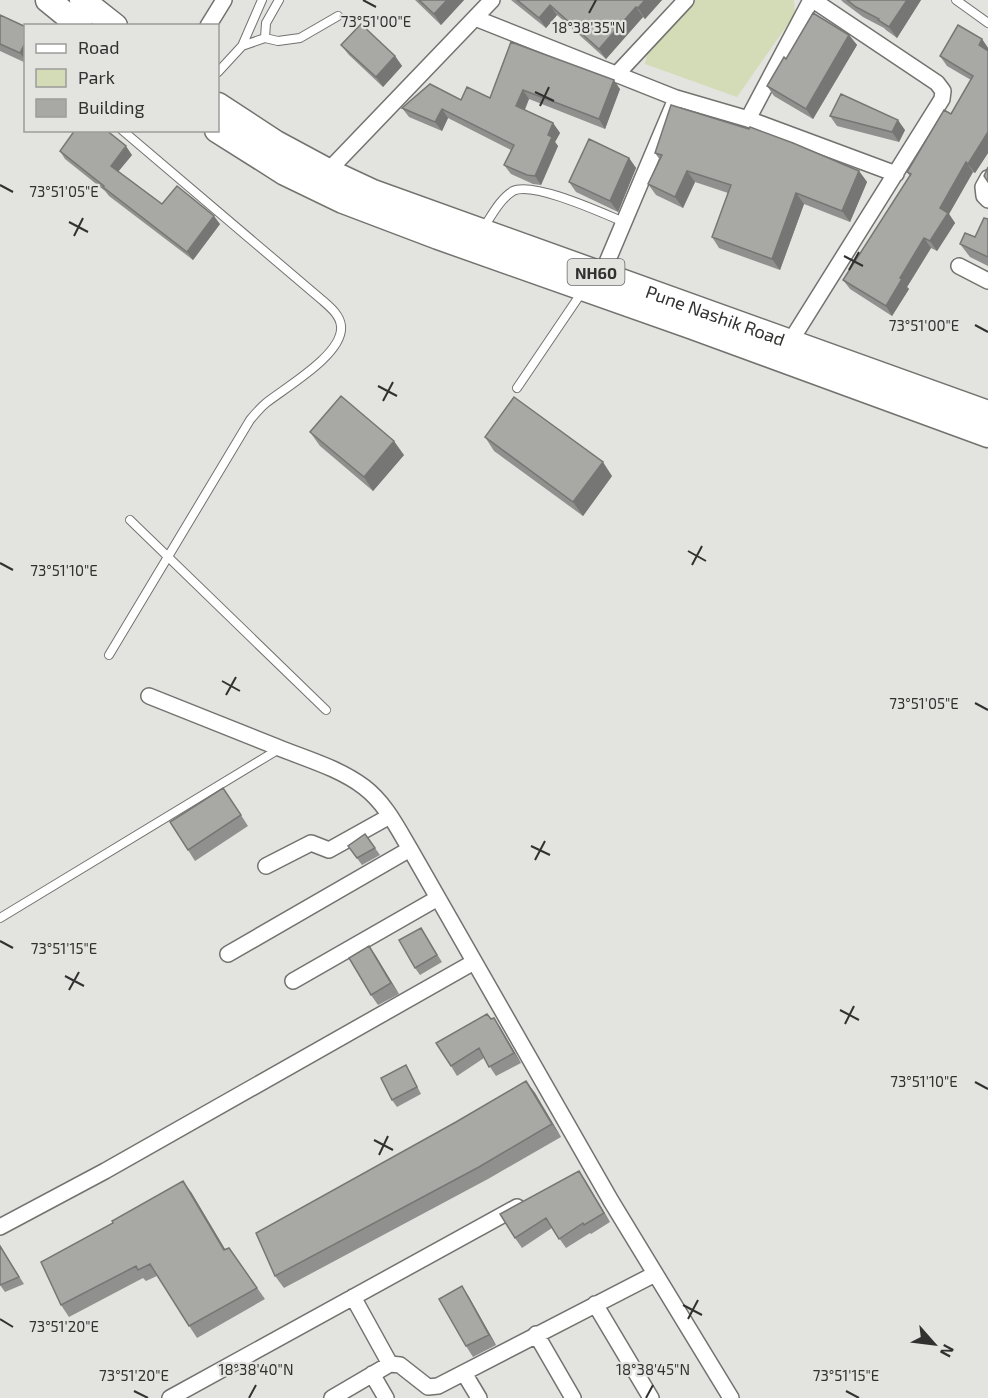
<svg xmlns="http://www.w3.org/2000/svg" width="988" height="1398" viewBox="0 0 988 1398" font-family="'Exo 2',sans-serif">
<style>
.green{fill:#d4dbb7}
.lines{fill:none;stroke-linecap:round;stroke-linejoin:round}
.service-casing{stroke:#72726f;stroke-width:10}
.minor-casing{stroke:#72726f;stroke-width:18}
.trunk-casing{stroke:#72726f;stroke-width:27}
.service{stroke:#fff;stroke-width:8}
.minor{stroke:#fff;stroke-width:15}
.trunk{stroke:#fff;stroke-width:24}
.wall{fill:#90918e}
.shaded-wall{fill:#767674}
.building{fill:#a8a9a5;stroke:#767674;stroke-width:1.5}
.ticks{fill:none;stroke:#313130;stroke-width:2}
.labels{text-anchor:middle;dominant-baseline:central;stroke-width:4.5;stroke-linejoin:round;paint-order:stroke}
.shield{fill:#e3e4e0;stroke:#666765;stroke-width:1.5}
.shield-label{font-size:16px;font-weight:bold;fill:#313130}
.street-label{font-size:18px;fill:#313130;stroke:#e3e4e0}
.ticks-label{font-size:15px;text-anchor:middle;fill:#313130;stroke:#e3e4e0;stroke-width:4.5;stroke-linejoin:round;paint-order:stroke}
</style>
<rect width="100%" height="100%" fill="#e3e4e0"/>
<path class="green" d="M694 0H794L795 14 737 97 645 64 648 49Z"/>
<g class="lines">
<defs>
<path id="service" d="M956 0 988 23
M265 38 266 23 279 0
M242 46 262 0
M218 72 242 46 265 38 278 41 300 38 338 16
M484 227C492 215 500 199 513 191 533 181 602 213 624 222
M517 388 582 292
M130 520 326 710
M109 655 250 420C255 414 260 408 266 403 286 387 344 354 341 326 340 315 330 307 322 300L122 130
M0 918 279 749"/>
<path id="minor" d="M475 18 676 98 748 119 896 174
M208 26 224 0
M616 75 686 0
M748 119 811 0
M328 171 492 0
M988 178 983 187 984 196 988 200
M959 266 988 281
M602 274 673 106
M790 342 942 99 943 91 937 83 813 0
M149 696C192 713 234 730 277 747 306 759 339 768 364 787 385 803 397 827 410 849L611 1201 731 1398
M266 866 311 843 329 850 390 816
M228 954 410 849
M293 981 438 898
M0 1227 105 1171 474 962
M353 1297 390 1364
M595 1304 651 1398
M536 1334 573 1398
M464 1373 479 1398
M372 1374 386 1398
M170 1398 517 1207
M332 1398 390 1364 400 1365 428 1387 438 1386 655 1274"/>
<g id="trunk">
<path d="M48 0 80 26"/>
<path d="M82 0 115 26"/>
<path id="s1" d="M218 105 276 143 328 171 373 192 988 413"/>
<path d="M217 130 285 173 343 201 438 237 690 326 988 435"/>
</g>
</defs>
<use href="#service" class="service-casing"/>
<use href="#minor" class="minor-casing"/>
<use href="#trunk" class="trunk-casing"/>
<use href="#service" class="service"/>
<use href="#minor" class="minor"/>
<use href="#trunk" class="trunk"/>
</g>
<path class="wall" d="M415 0H464L441 25Z
M511 0H662L645 19 643 17 606 59 557 15 546 28Z
M841 0H921L897 38 886 30 884 28 863 17 843 2Z
M0 15 26 27V63L0 51Z
M849 35 857 45 813 119 774 96 767 86 786 59Z
M982 39 988 48V153L975 173 973 172 949 214 955 223 937 251 931 248 907 287 909 289 892 316 850 289 843 280 910 176 907 172 951 114 971 80 947 66 940 56Z
M511 42 620 89 605 129 529 99 525 110 553 123 560 133 555 142 558 146 541 185 533 184 511 174 504 165 511 150 448 118 442 131 409 117 402 108 461 100 490 98Z
M341 45 395 56 402 66 383 87 349 55Z
M830 116 905 130 899 142 837 126Z
M60 151 132 155 118 172 162 204 220 224 193 260 109 196 105 191 65 159Z
M655 153 859 171 867 182 850 222 804 204 780 270 719 248 712 237 728 193 695 182 683 208 656 195 648 184 660 160Z
M629 158 636 168 618 212 576 192 569 182Z
M988 219V266L970 257 960 244 975 237Z
M310 432 404 455 373 491 320 446Z
M485 437 612 476 583 516 494 451Z
M230 798 248 826 195 861 188 850Z
M365 834 380 855 362 865 348 846Z
M421 928 442 962 420 975 415 968Z
M369 946 399 994 378 1005 371 995Z
M487 1014 491 1019 500 1027 521 1063 496 1076 484 1058 457 1076 451 1066Z
M410 1072 421 1094 397 1107 392 1100Z
M526 1081 535 1093 561 1137 488 1179 284 1288 275 1276 456 1122Z
M585 1180 610 1222 591 1234 590 1233 566 1248 552 1228 522 1248 515 1238Z
M191 1192 225 1249 229 1248 265 1299 197 1338 157 1276 146 1281 143 1278 69 1317 61 1305Z
M0 1246 24 1284 5 1292 0 1285Z
M462 1286 469 1297 496 1345 473 1357 466 1346Z"/>
<path class="shaded-wall" d="M447 0H464L441 25 434 14Z
M645 0H662L645 19 638 8Z
M907 0H921L897 38 889 27Z
M550 5 557 15 546 28 539 18Z
M636 7 643 17 606 59 599 49Z
M849 35 857 45 813 119 806 109Z
M982 39 988 48V51L979 45Z
M26 41V61L20 53Z
M395 56 402 66 383 87 376 77Z
M614 80 620 89 605 129 599 119Z
M523 90 529 99 522 115 516 106Z
M442 109 448 118 442 131 435 122Z
M898 120 905 130 899 142 892 132Z
M553 123 560 133 555 142 558 146 541 185 535 176 548 135Z
M988 132V153L975 173 968 164Z
M126 146 132 155 116 174 111 166Z
M629 158 636 168 618 212 610 201Z
M966 162 973 172 949 214 955 223 937 251 930 241 940 208Z
M687 171 695 182 683 208 675 197Z
M859 171 867 182 850 222 842 211Z
M796 193 804 204 780 270 772 259Z
M214 216 220 224 193 260 187 252Z
M924 238 931 248 907 287 909 289 892 316 886 306 900 278Z
M394 441 404 455 373 491 364 477Z
M603 462 612 476 583 516 573 502Z
M369 946 376 956 399 994 391 983Z
M494 1018 500 1027 521 1063 514 1053Z
M526 1081 535 1093 561 1137 552 1124Z
M579 1171 585 1180 610 1222 604 1213Z
M183 1181 191 1192 232 1261 224 1250Z
M462 1286 469 1297 496 1345 489 1335Z"/>
<path class="building" d="M419 0H447L434 14Z
M517 0H645L638 8 636 7 599 49 550 5 539 18Z
M847 0H907L889 27 878 20 879 19 856 7Z
M813 13 849 35 806 109 767 86 784 57 786 59Z
M0 15 26 27V41L20 53 0 44Z
M361 24 395 56 376 77 341 45Z
M958 25 982 39 979 45 988 51V132L968 164 966 162 940 208 948 213 930 241 924 238 900 278 902 279 886 306 843 280 911 174 907 172 944 110 951 114 973 76 940 56Z
M511 42 614 80 599 119 523 90 516 106 553 123 548 135 552 137 535 176 527 175 504 165 514 145 442 109 435 122 402 108 430 84 461 100 467 87 490 98Z
M841 94 898 120 892 132 830 116Z
M671 105 749 129 750 127 793 143 859 171 842 211 796 193 772 259 712 237 731 185 687 171 675 197 648 184 662 155 655 153Z
M75 130H106L126 146 111 166 162 204 177 186 214 216 187 252 103 187 104 186 60 151Z
M589 139 629 158 610 201 569 182Z
M988 167V182L984 176Z
M984 218 988 219V257L960 244 965 233 975 237Z
M341 396 394 441 364 477 310 432Z
M514 397 603 462 573 502 485 437Z
M223 788 241 815 188 850 170 822Z
M365 834 375 848 357 858 348 846Z
M421 928 437 955 415 968 399 940Z
M369 946 391 983 371 995 349 958Z
M487 1014 491 1019 494 1018 514 1053 489 1067 479 1048 451 1066 436 1043Z
M406 1065 417 1087 392 1100 381 1078Z
M526 1081 552 1124 479 1167 275 1276 256 1233 456 1122Z
M579 1171 604 1213 584 1225 583 1223 559 1239 546 1218 515 1238 500 1214Z
M183 1181 224 1250 229 1248 257 1288 189 1326 150 1264 138 1270 136 1266 61 1305 41 1262 113 1223 112 1221Z
M0 1246 19 1277 0 1285Z
M462 1286 489 1335 466 1346 439 1299Z"/>
<path class="ticks" d="M363 0 376 7M589 13 596 0M535 92 554 101M540 106 549 87M0 185 13 192M69 222 88 232M74 236 83 218M844 256 863 266M849 270 859 252M975 325 988 332M378 386 397 396M383 401 393 382M688 551 706 561M0 563 13 570M692 565 702 546M222 681 240 691M226 695 236 677M975 703 988 710M531 846 550 855M535 860 545 841M0 941 13 948M65 976 84 986M69 990 79 972M840 1010 859 1020M845 1024 854 1006M975 1082 988 1089M374 1140 393 1150M379 1155 388 1136M683 1305 702 1315M0 1319 13 1327M688 1319 698 1300M134 1391 148 1398M846 1391 859 1398M249 1398 256 1385M646 1398 653 1385"/>
<g class="labels">
<rect class="shield" x="567.5" y="259" width="57" height="26" rx="4.5"/>
<g class="shield-label">
<text x="596" y="272">NH60</text>
</g>
<g class="street-label">
<text stroke="none"><textPath href="#s1" startOffset="542">Pune Nashik Road</textPath></text>
</g>
</g>
<g class="ticks-label">
<text x="376" y="27">73°51'00"E</text>
<text x="589" y="33">18°38'35"N</text>
<text x="64" y="197">73°51'05"E</text>
<text x="924" y="331">73°51'00"E</text>
<text x="64" y="576">73°51'10"E</text>
<text x="924" y="709">73°51'05"E</text>
<text x="64" y="954">73°51'15"E</text>
<text x="924" y="1087">73°51'10"E</text>
<text x="64" y="1332">73°51'20"E</text>
<text x="256" y="1375">18°38'40"N</text>
<text x="653" y="1375">18°38'45"N</text>
<text x="134" y="1381">73°51'20"E</text>
<text x="846" y="1381">73°51'15"E</text>
</g>
<rect x="24" y="24" width="195" height="108" fill="#e3e4e0" stroke="#9c9c9a" stroke-width="1.5"/>
<rect x="36" y="44" width="30" height="9" fill="#ffffff" stroke="#9c9c9a" stroke-width="1.5"/>
<text x="78" y="54" font-size="18" fill="#313130">Road</text>
<rect x="36" y="69" width="30" height="18" fill="#d4dbb7" stroke="#9c9c9a" stroke-width="1.5"/>
<text x="78" y="84" font-size="18" fill="#313130">Park</text>
<rect x="36" y="99" width="30" height="18" fill="#a8a9a5" stroke="#9c9c9a" stroke-width="1.5"/>
<text x="78" y="114" font-size="18" fill="#313130">Building</text>
<g transform="translate(934 1344) rotate(118)" stroke="#e3e4e0" stroke-width="4.5" paint-order="stroke">
<path d="M0-4.5L10 22L0 15L-10 22Z" fill="#313130"/>
<text y="-9" font-size="16" font-weight="bold" text-anchor="middle" fill="#313130">N</text>
</g>
</svg>
